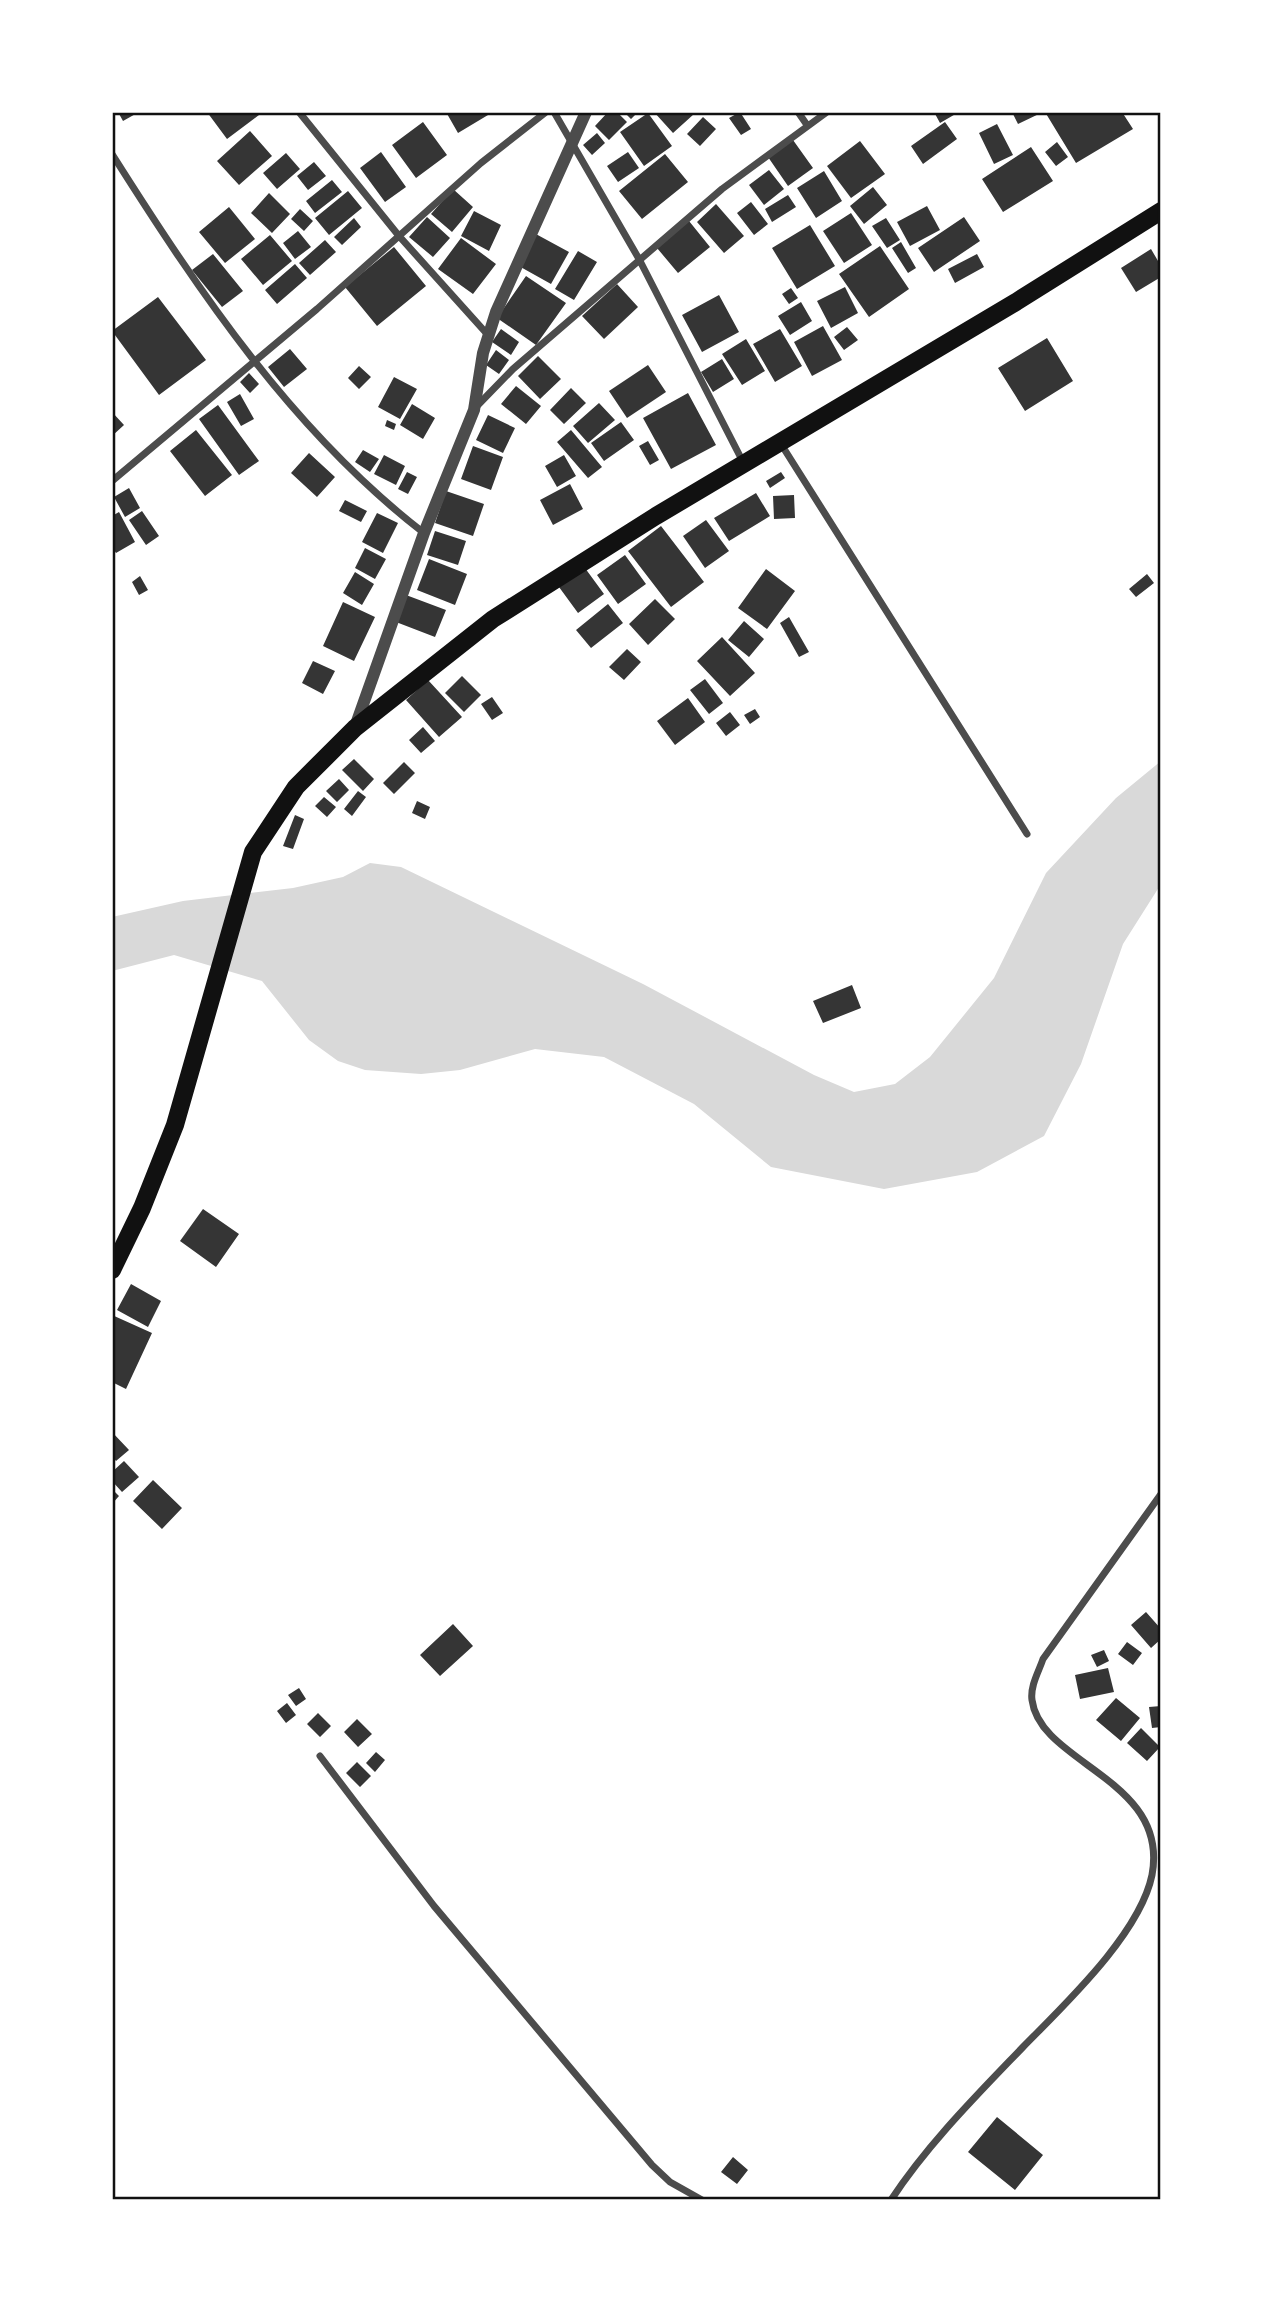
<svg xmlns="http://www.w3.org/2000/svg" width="1273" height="2312" viewBox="0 0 1273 2312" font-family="Helvetica,sans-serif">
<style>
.water{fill:#d9d9d9}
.building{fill:#353535}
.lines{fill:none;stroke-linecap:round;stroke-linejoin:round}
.minor{stroke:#4c4c4c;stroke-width:7}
.tertiary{stroke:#4c4c4c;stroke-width:12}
.trunk{stroke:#111;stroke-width:18}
.neatline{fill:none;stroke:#111;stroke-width:2.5}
</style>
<rect width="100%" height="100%" fill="#fff"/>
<path class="water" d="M1161 761V884L1123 944 1081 1064 1044 1136 977 1172 884 1189 771 1167 694 1104 604 1057 535 1049 460 1070 421 1074 365 1070 338 1061 309 1040 262 981 174 955 112 971V917L183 901 293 888 343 877 370 863 401 867 643 984 814 1075 854 1092 895 1084 930 1057 994 978 1046 873 1116 798Z"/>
<path class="building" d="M118 112H139L123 121Z
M207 112H263L227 139Z
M446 112H493L458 133Z
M608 112H617L627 122 609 140 595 126Z
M624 112H638L631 119Z
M654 112H692L694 114 673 133Z
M740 112 751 129 741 135 729 118Z
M934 112H959L940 123Z
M1012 112H1043L1018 124Z
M1045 112H1122L1133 129 1076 163Z
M648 113 672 146 644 166 620 132Z
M703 117 716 129 700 146 687 134Z
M423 122 447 155 416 178 392 145Z
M945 122 957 139 923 164 911 146Z
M997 124 1013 155 994 164 979 133Z
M250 131 272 156 239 185 217 161Z
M597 133 605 143 592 155 583 145Z
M793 140 813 168 788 186 768 157Z
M860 141 885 174 851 198 827 166Z
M1057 142 1068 157 1056 166 1045 152Z
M1031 147 1053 181 1003 212 982 179Z
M381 152 406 187 385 202 360 168Z
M628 152 639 168 618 182 607 166Z
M286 153 300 169 277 189 263 173Z
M665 154 688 182 642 219 619 191Z
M314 162 326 176 308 190 297 176Z
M769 170 784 189 764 205 749 185Z
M824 171 842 201 816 218 797 188Z
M332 180 342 192 315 213 306 201Z
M873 187 887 205 864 224 850 206Z
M453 189 473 207 452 232 431 214Z
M348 191 362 208 329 235 315 218Z
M269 193 290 214 272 233 251 213Z
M788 195 796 207 772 222 765 209Z
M751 202 768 224 754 235 737 213Z
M716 204 744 236 724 253 697 222Z
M927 206 940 230 910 246 897 222Z
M229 207 255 239 225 263 199 232Z
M300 209 313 221 304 231 291 219Z
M474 211 501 225 489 251 461 236Z
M851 213 872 245 844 263 823 231Z
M427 217 450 238 433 257 409 237Z
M964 217 980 241 934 272 918 248Z
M354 218 361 227 342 245 334 237Z
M886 218 900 240 887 248 872 226Z
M689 221 710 247 678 273 657 248Z
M810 225 835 266 797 289 772 248Z
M298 231 311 247 295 259 283 243Z
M534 233 569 252 551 284 517 265Z
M270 235 292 261 263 285 241 259Z
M461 238 496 264 473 294 438 269Z
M325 240 336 252 310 275 299 263Z
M901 242 916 268 908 273 892 248Z
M880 246 909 289 869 317 839 274Z
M394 247 426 286 377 326 345 287Z
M1151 249 1161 266V277L1136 292 1121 268Z
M578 251 597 262 574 300 555 289Z
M213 254 243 291 222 307 192 270Z
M977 254 984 267 955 283 948 269Z
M295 264 307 278 277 304 265 290Z
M526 276 566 303 536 345 497 318Z
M617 284 638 307 604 339 582 316Z
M845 287 858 313 831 328 817 301Z
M791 288 798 298 789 304 782 294Z
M719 295 739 332 702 352 682 315Z
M158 297 206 360 159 395 112 331Z
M801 302 812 321 790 335 778 316Z
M823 326 842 360 812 376 794 342Z
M847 327 858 340 844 350 834 337Z
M501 329 519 342 511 355 492 342Z
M780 329 802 366 775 382 753 344Z
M1047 338 1073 381 1025 411 998 368Z
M746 339 765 371 742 385 722 354Z
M290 349 307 369 284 387 268 367Z
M496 350 509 360 499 374 486 365Z
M538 356 561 379 540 399 518 376Z
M722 359 734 379 713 392 701 372Z
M648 365 666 392 627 418 609 391Z
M359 366 371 377 359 389 348 378Z
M249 373 259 384 250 393 240 382Z
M394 377 417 389 400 419 378 407Z
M516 386 541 406 526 424 501 404Z
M571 388 586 403 564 424 550 410Z
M688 393 716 445 671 469 643 418Z
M240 394 254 419 241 426 227 402Z
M599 403 615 420 588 443 573 426Z
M412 404 435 418 423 439 400 425Z
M218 405 259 461 239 475 199 419Z
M112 412 124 425 112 436Z
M488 415 515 428 503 453 476 440Z
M387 420 396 424 394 430 385 426Z
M621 422 634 440 604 461 591 443Z
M196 430 232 475 205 496 170 451Z
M571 430 602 467 588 478 557 442Z
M648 441 659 460 650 465 639 446Z
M473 446 503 457 491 490 461 479Z
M363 450 379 459 370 472 355 462Z
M309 453 335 477 317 497 291 473Z
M384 455 405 466 396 485 374 474Z
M564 455 576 476 557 487 545 466Z
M407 472 417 477 408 494 398 489Z
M781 472 785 478 770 488 766 481Z
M570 484 583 509 553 525 540 500Z
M129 488 140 508 125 517 114 497Z
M446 491 484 504 473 536 435 523Z
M756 493 770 516 729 541 714 518Z
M794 495 795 518 774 519 773 496Z
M345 500 367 511 361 522 339 511Z
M142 511 159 536 146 545 129 520Z
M119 512 135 542 116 553 112 547V516Z
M377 513 398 523 383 553 362 542Z
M706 520 729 551 705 568 683 536Z
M661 526 704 582 671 607 628 551Z
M435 531 466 541 458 565 427 555Z
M365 548 386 559 375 579 355 568Z
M625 555 646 584 618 604 597 575Z
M429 559 467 574 455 605 417 590Z
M585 568 604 594 578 613 559 587Z
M766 569 795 591 767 629 738 608Z
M355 572 374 584 362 605 343 593Z
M1147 574 1154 583 1136 597 1129 589Z
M140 576 148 590 139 595 132 582Z
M406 595 446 610 435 637 396 622Z
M655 599 675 619 648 645 629 624Z
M343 602 375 617 354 661 323 646Z
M608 604 623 623 591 648 576 630Z
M789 617 809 652 799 657 780 623Z
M744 621 764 639 749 657 728 640Z
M722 637 755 673 730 696 697 661Z
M627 649 641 662 624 680 609 667Z
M313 661 335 671 323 694 302 683Z
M462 676 481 695 464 712 445 693Z
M705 679 723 703 709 714 690 690Z
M428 680 462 717 439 737 406 700Z
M492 697 503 713 492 720 481 704Z
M688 698 705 722 675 745 657 721Z
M755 709 760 717 750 724 744 715Z
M730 712 740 725 726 736 716 723Z
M423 727 435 741 421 753 409 740Z
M354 759 374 779 363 791 342 770Z
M404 762 415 773 394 794 383 783Z
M339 779 349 790 337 802 326 791Z
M358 791 366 797 352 816 344 809Z
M324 797 336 807 327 817 315 806Z
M417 801 430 807 425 819 412 813Z
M295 815 304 819 293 849 283 846Z
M852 985 861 1008 823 1023 813 1001Z
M203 1209 239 1234 216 1267 180 1241Z
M131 1284 161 1301 148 1327 117 1310Z
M112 1315 152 1333 126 1389 112 1382Z
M112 1432 129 1450 116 1461 112 1456Z
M124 1461 139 1477 122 1492 112 1481V1472Z
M153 1480 182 1508 162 1529 133 1501Z
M112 1489 119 1496 112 1504Z
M1146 1612 1161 1629V1639L1151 1648 1131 1625Z
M453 1624 473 1646 440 1676 420 1655Z
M1127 1642 1142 1653 1133 1665 1118 1654Z
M1104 1650 1109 1661 1097 1667 1091 1655Z
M1108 1668 1114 1692 1080 1699 1075 1675Z
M299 1688 306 1699 296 1706 288 1695Z
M1116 1698 1140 1718 1121 1741 1096 1720Z
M287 1703 296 1715 286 1723 277 1711Z
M1161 1706V1727L1152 1728 1149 1707Z
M318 1713 331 1726 320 1737 307 1724Z
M357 1719 372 1734 358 1747 344 1732Z
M1141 1728 1160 1747 1147 1761 1127 1743Z
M376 1752 385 1760 375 1772 366 1763Z
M357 1762 371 1776 360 1787 346 1773Z
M997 2117 1043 2155 1015 2190 968 2152Z
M733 2157 748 2170 737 2184 721 2172Z"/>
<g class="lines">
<path class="minor" d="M299 112 399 236 488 335
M554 112 639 259 743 462
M798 112 807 125
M112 154C200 293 293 432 424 533
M477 406 513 369 722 189 827 112
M781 444 1027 834
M112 481 317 309 481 163 546 112
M320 1756 434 1906 652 2165 670 2182 702 2200
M891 2200C928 2144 976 2096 1023 2047 1064 2005 1140 1934 1152 1875 1170 1779 1040 1764 1032 1700 1030 1686 1039 1671 1043 1659L1161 1494"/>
<path class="tertiary" d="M355 727 424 533 474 410 483 353 496 312 586 112"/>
<path class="trunk" d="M112 1270 142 1208 175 1125 253 852 296 787 355 728 493 619 656 516 1016 302 1161 211"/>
</g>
<rect width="1273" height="2312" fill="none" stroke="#ffffff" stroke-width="228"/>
<rect x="114" y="114" width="1045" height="2084" class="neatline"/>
</svg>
